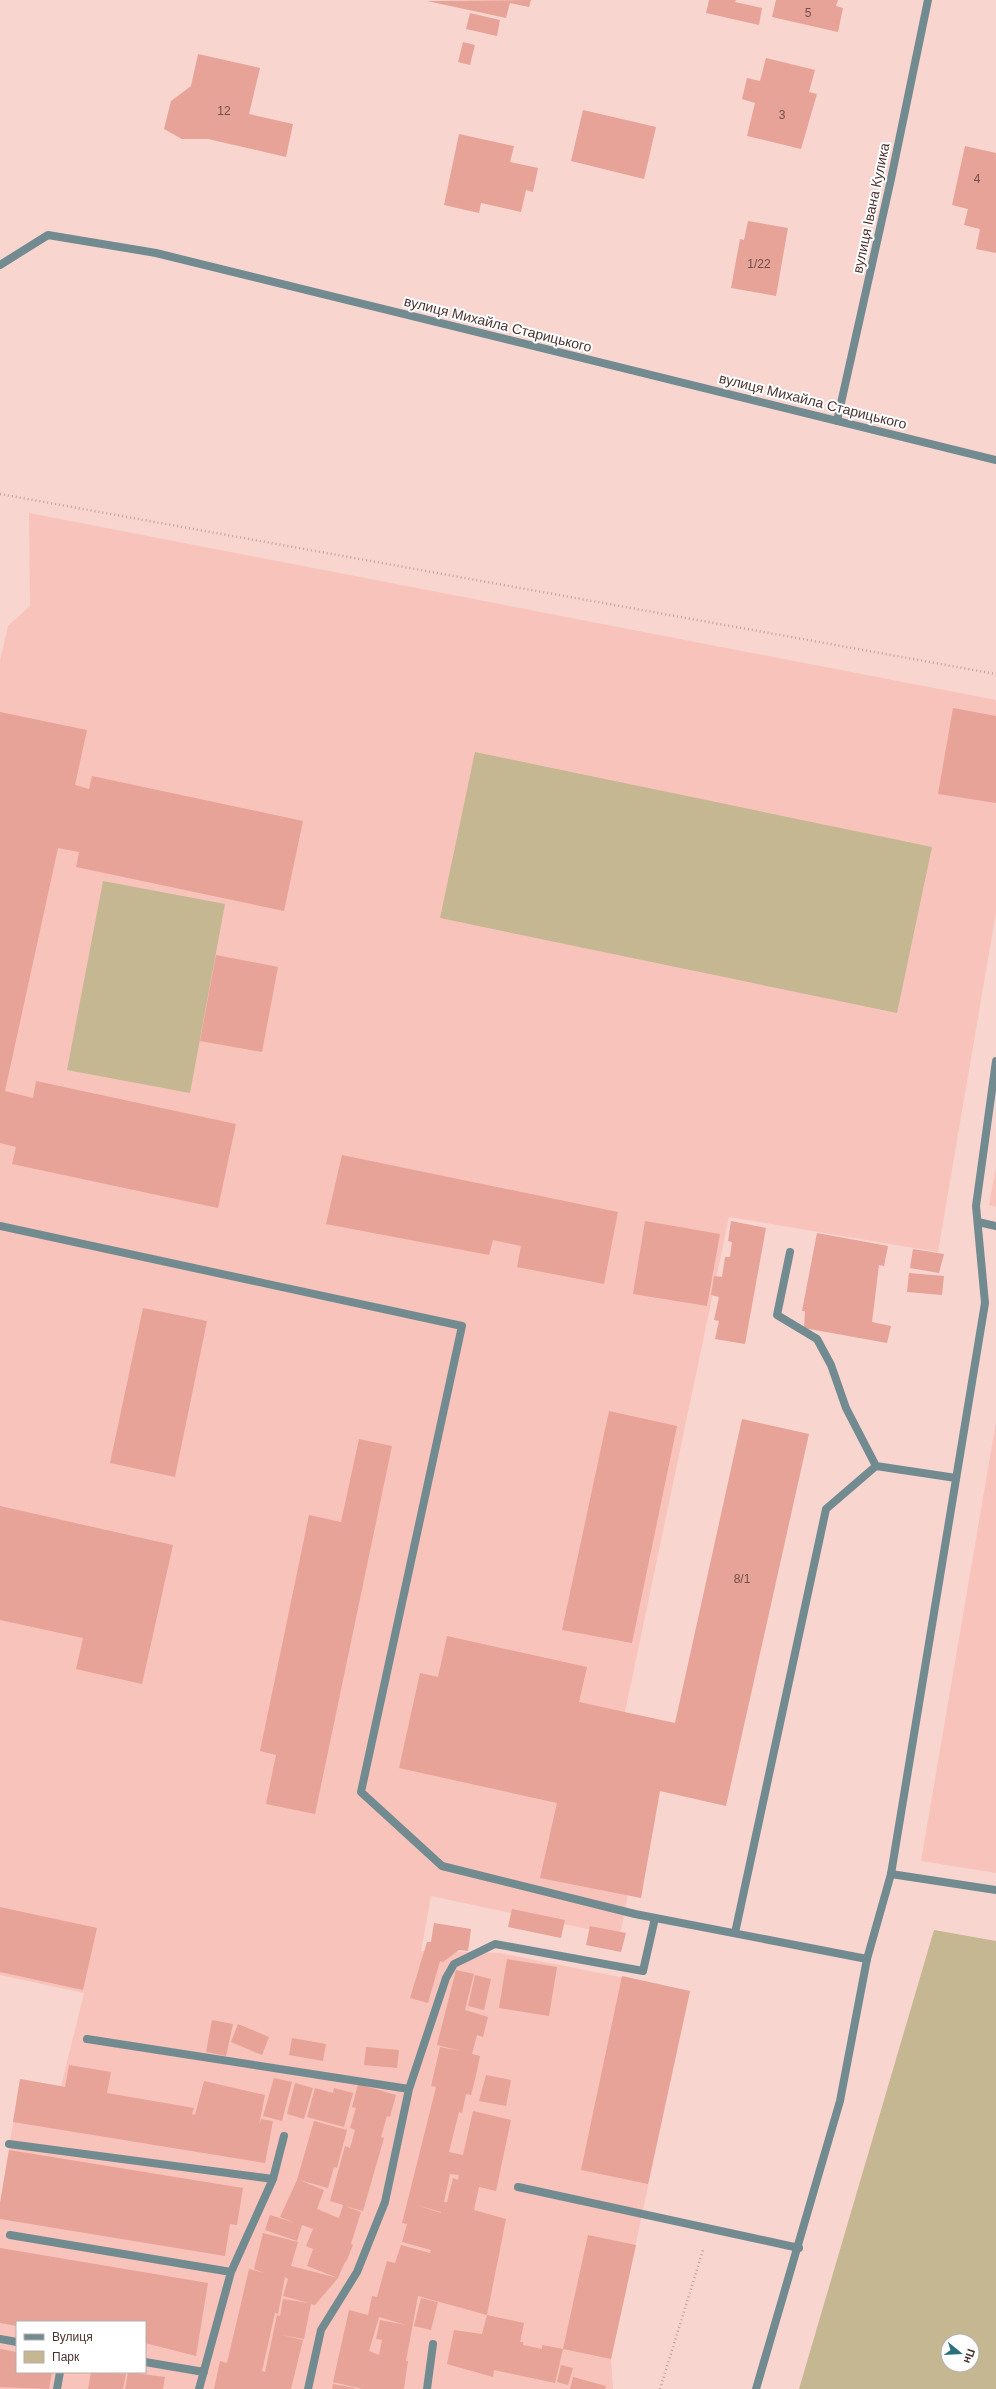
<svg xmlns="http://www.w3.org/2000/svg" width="996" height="2389" viewBox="0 0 996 2389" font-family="Helvetica,sans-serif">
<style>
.built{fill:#f8c3ba;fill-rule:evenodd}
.green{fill:#c5b792;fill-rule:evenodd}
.building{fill:#e7a398;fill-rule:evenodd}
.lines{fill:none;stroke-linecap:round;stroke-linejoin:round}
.path{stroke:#c1a19c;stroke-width:2.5;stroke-dasharray:1 3;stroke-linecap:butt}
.service{stroke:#718b90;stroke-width:8}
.minor{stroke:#718b90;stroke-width:8}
.labels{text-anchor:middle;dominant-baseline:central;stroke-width:4;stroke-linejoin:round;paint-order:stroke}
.number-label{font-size:12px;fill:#714f4a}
.street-label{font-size:14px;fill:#4a3330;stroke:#fff}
</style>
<rect width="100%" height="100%" fill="#f9d5cf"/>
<path class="built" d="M29 513 996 700V912L938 1252 729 1217 621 1731 658 1737 620 1936 431 1896 421 1951 499 1953 690 1991 611 2359 613 2389H0V2205L20 2079 61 2086 84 1993 0 1975V661L8 626 30 606ZM17 2322H145V2372H17Z
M996 1167V1207L989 1205Z
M996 1422V1873L921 1861Z"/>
<path class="green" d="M475 752 932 847 897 1013 440 918Z
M103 881 225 904 190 1093 67 1070Z
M934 1930 996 1941V2389H799ZM948 2341H972V2365H948Z"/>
<path class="building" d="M531 0 529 7 510 3 506 18 427 1Z
M709 0H736L735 2 762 8 759 25 706 13Z
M776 0H838L836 6 843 8 838 32 772 17Z
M470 13 500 20 497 36 466 29Z
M463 42 475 45 470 65 458 62Z
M198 54 260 68 249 114 293 124 286 157 208 139H182L164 129 171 101 191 86Z
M766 58 815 70 809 92 817 94 801 149 747 136 755 103 742 99 747 78 760 81Z
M583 110 656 127 644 179 571 161Z
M459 134 514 146 510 162 538 168 533 192 526 190 521 212 481 203 479 213 444 205Z
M965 146 996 153V253L976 249 980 229 964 225 968 209 952 205Z
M748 221 788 228 776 296 731 288 740 239 744 240Z
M953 708 996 716V803L938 794Z
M0 712 87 730 75 785 89 789 92 776 303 821 284 911 76 867 79 852 58 848 5 1091 33 1098 36 1081 236 1124 218 1208 12 1164 16 1147 0 1143Z
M216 955 278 967 262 1052 200 1041Z
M342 1155 618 1212 604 1284 517 1267 521 1246 493 1240 489 1255 326 1224Z
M645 1221 720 1234 707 1306 633 1294Z
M731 1221 766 1228 745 1344 715 1339 719 1321 714 1320 719 1297 711 1295 714 1276 722 1277 725 1257H730L732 1242 728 1241Z
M817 1233 888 1246 884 1266 879 1265 872 1322 891 1326 887 1343 804 1328 805 1311H802Z
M913 1249 944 1254 939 1273 910 1268Z
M909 1273 944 1276 942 1295 907 1292Z
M143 1308 207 1321 175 1477 110 1463Z
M609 1411 677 1426 632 1643 562 1630Z
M742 1419 809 1434 726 1806 660 1791 641 1898 540 1878 557 1803 399 1768 420 1673 438 1677 447 1636 587 1667 579 1702 675 1723Z
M359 1439 392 1446 315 1814 266 1804 276 1755 260 1751 309 1515 341 1522Z
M0 1506 173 1545 142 1684 76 1669 83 1638 0 1620Z
M0 1907 97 1928 83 1990 0 1972Z
M512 1909 565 1920 561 1938 508 1927Z
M434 1923 471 1929 468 1951 459 1950 443 1962 440 1961 428 2003 410 1998 427 1942H431Z
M590 1926 626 1933 621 1952 586 1945Z
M507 1959 557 1967 549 2016 499 2008Z
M456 1970 474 1974 465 2010 488 2017 483 2037 477 2035 472 2054 480 2056 476 2075 471 2095 466 2094 462 2113 459 2112 449 2152 463 2155 473 2111 511 2120 496 2191 479 2187 474 2210 506 2219 487 2315 418 2296 406 2361H408L404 2389H362L333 2382 349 2310 368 2315 372 2296 377 2297 387 2261 395 2263 401 2245 430 2253 431 2250 402 2242 407 2224 402 2223 436 2087 431 2086 440 2047 461 2051 437 2045ZM450 2174 459 2175 458 2180 453 2178 447 2202H444ZM416 2205 441 2212V2213ZM379 2317 406 2325 380 2320 376 2339 382 2340 379 2355 369 2351Z
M475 1975 491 1979 484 2010 468 2006Z
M622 1976 690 1991 648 2184 581 2170Z
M212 2020 233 2024 226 2056 206 2052Z
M238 2024 269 2037 262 2055 231 2042Z
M292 2038 326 2044 323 2061 289 2055Z
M366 2047 399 2050 397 2068 364 2065Z
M69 2065 111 2072 107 2093 194 2108 192 2114 195 2115 204 2081 265 2095 259 2125 261 2119 273 2121 265 2163 13 2122 20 2079 65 2087Z
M486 2075 511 2080 506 2106 479 2101Z
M274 2078 292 2082 282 2121 263 2116Z
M295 2083 313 2088 304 2119 287 2114Z
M358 2084 396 2095 390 2117 387 2116 381 2137 384 2138 363 2211 345 2206 361 2212 351 2244 353 2245 346 2262H345L338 2278 315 2305 311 2304 304 2339 282 2335 303 2340 291 2389H214L220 2361 227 2363 249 2269 264 2273 254 2269 263 2233 298 2242 291 2266 338 2278 307 2266 313 2249 306 2246 313 2229 302 2225 297 2241 265 2230 270 2215 295 2223 280 2217 297 2180 314 2121 347 2130 337 2168 334 2167 328 2188 299 2180 324 2190 317 2209 339 2218 343 2205 330 2201 345 2146 350 2148 355 2130 350 2128 356 2108 352 2107ZM285 2277 288 2279 283 2296 309 2303 283 2299 280 2316 277 2315 265 2372 262 2371 275 2313 278 2314Z
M315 2088 333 2093 334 2088 353 2093 344 2127 307 2117Z
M9 2150 243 2188 237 2225 230 2224 225 2256 0 2219V2203Z
M588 2235 636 2245 611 2359 563 2349Z
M0 2248 208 2283 196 2356 145 2343V2322H17V2326L0 2323Z
M421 2298 438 2302 431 2330 414 2326Z
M487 2315 524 2323 520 2342H523V2345L542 2349V2345L563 2349 555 2383 494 2370 493 2377 447 2364 454 2330 482 2334Z
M0 2349 17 2352V2372H52L49 2389 0 2387Z
M561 2365 573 2368 568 2385 557 2382Z
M91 2372 126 2374 123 2389H88Z
M128 2372 165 2377 163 2389H125Z
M573 2377 606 2386 605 2389H570Z
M333 2384 355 2388 354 2389H332Z"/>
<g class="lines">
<path class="path" d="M0 494 996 674
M660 2389 703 2250"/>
<path class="service" d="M978 1222 996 1226
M0 1226 462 1326 361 1792 442 1866 635 1914 867 1959
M790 1252 777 1315 817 1339 831 1365 846 1408 876 1466
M891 1874 996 1890
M735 1933 826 1509 876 1466 956 1478
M87 2039 409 2089
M9 2144 273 2179
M518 2187 799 2248
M10 2235 231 2272
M0 2339 17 2342
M145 2362 204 2372
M57 2389 60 2372
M199 2389 231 2272 273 2179 284 2136
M308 2389 321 2330 357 2272 385 2202 409 2089 446 1978 454 1964 495 1944 643 1971 655 1918
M427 2389 433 2344"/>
<path class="minor" d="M0 265 48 235 156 253 996 460
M837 421 891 179 928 0
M756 2389 840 2101 867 1959 891 1874 985 1303 976 1206 996 1061"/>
</g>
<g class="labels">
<g class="number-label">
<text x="808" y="13">5</text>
<text x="224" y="111">12</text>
<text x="782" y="115">3</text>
<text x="977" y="179">4</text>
<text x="759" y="264">1/22</text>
<text x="742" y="1579">8/1</text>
</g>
<g class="street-label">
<text transform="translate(871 208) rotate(-78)">вулиця Івана Кулика</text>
<text transform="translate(498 324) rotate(14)">вулиця Михайла Старицького</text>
<text transform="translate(813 401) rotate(14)">вулиця Михайла Старицького</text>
</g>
</g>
<rect x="16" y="2321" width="130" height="52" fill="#ffffff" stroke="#b7adac"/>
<rect x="24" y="2334" width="20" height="6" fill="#718b90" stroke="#b7adac"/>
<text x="52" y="2341" font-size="12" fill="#4a3330">Вулиця</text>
<rect x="24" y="2351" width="20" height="12" fill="#c5b792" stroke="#b7adac"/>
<text x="52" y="2361" font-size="12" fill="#4a3330">Парк</text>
<g transform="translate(960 2353) rotate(108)"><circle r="19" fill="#ffffff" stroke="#b7adac"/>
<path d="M0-3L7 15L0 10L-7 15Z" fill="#29717c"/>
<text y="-6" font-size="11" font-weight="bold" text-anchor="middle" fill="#4a3330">Пн</text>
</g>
</svg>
